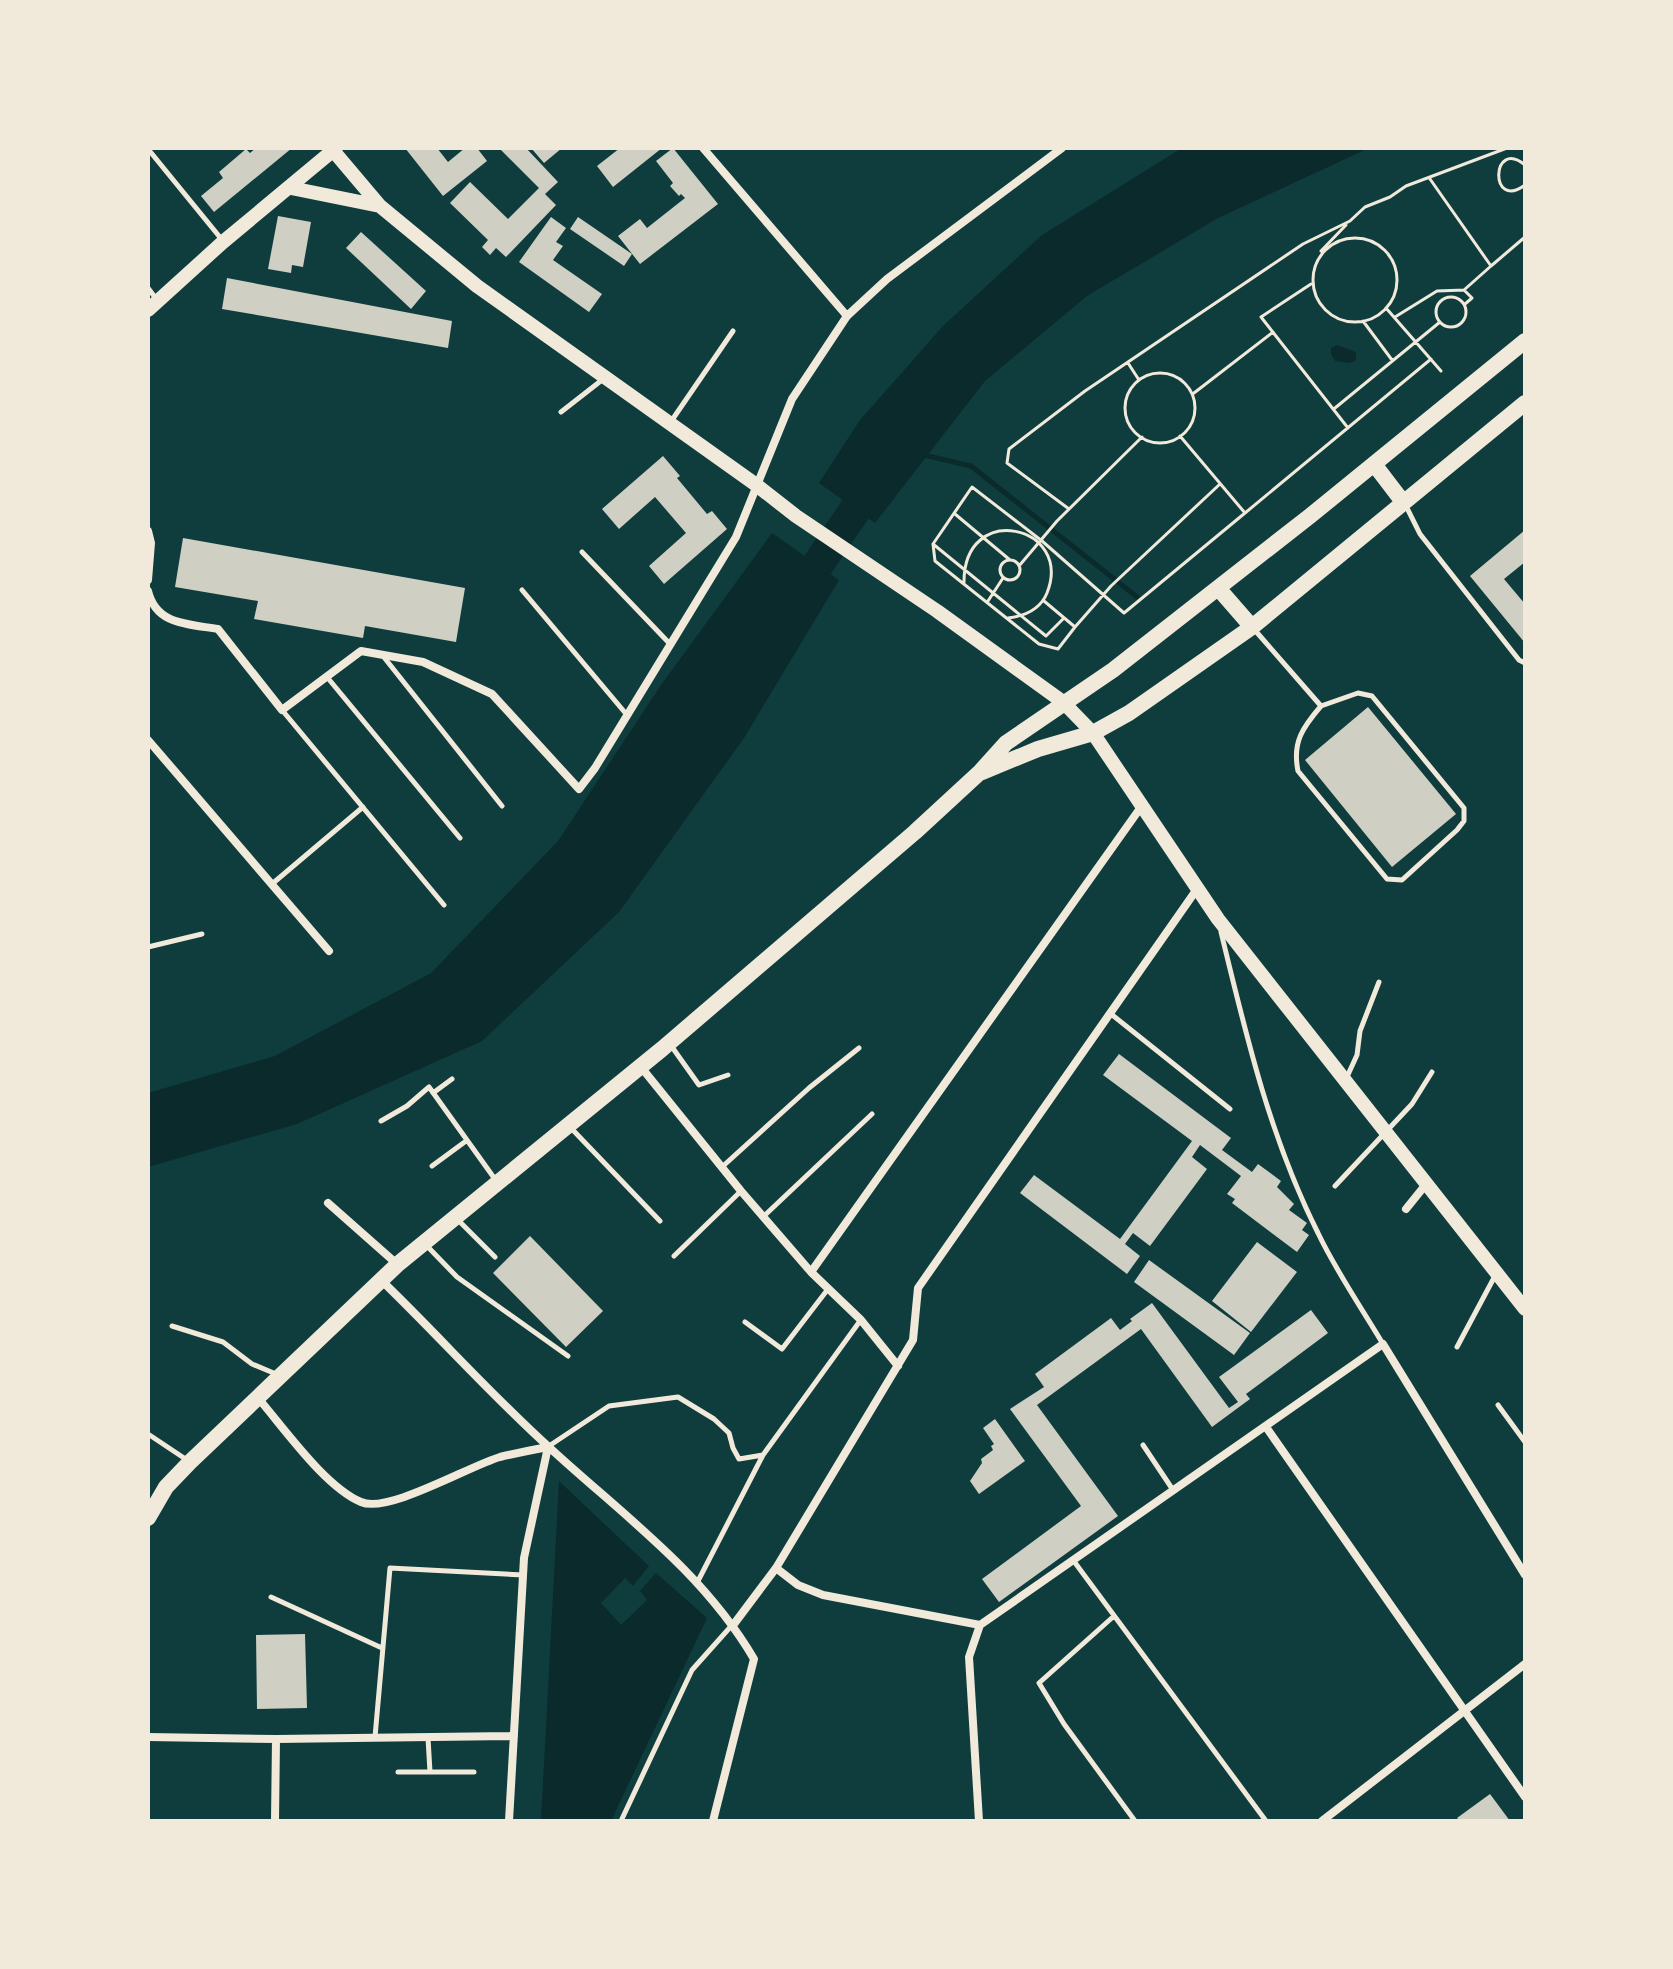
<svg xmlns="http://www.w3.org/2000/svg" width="1673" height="1969" viewBox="0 0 1673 1969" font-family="'Exo 2',sans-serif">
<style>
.water{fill:#0a2a2b}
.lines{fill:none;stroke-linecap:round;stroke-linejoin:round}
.stream{stroke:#0a2a2b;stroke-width:5}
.river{stroke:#0a2a2b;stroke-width:32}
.building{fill:#cfcfc3}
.path{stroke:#f1e9da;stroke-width:3}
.service{stroke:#f1e9da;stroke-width:5}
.minor{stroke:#f1e9da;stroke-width:8}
.tertiary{stroke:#f1e9da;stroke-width:14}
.primary{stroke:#f1e9da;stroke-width:16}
</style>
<rect width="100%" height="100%" fill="#0f3d3e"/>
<path class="water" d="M1182 148H1369L1218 218 1087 296 985 381 875 523 819 483 860 420 944 325 1042 235Z
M1337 345 1356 352V360L1350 363 1335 361 1331 354V348Z
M772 533 839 580 744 738 619 912 482 1041 297 1124 148 1167V1093L275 1056 431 973 558 841 661 685Z
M559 1481 649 1566 633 1586 625 1578 601 1603 621 1625 647 1600 640 1591 656 1573 707 1618 611 1821H541Z"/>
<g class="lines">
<path class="stream" d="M924 455 971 466 1137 597"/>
<path class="river" d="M795 598 879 475"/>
</g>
<path class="building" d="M256 148H292L214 212 201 196 223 178 219 172 246 149 250 153Z
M405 148H437L448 162 465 148H477L487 161 443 196Z
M499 148H526L558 182 545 194 556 205 506 257 496 248 490 255 482 247 488 240 450 203 470 182 508 219 539 188Z
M531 148H562L544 163Z
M620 148H662L613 187 597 166Z
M673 148 718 204 640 264 618 236 640 219 647 228 685 198 681 194 679 196 670 186 673 183 656 161Z
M278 216 311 222 303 267 292 265 291 273 268 269Z
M551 217 566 228 556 242 563 246 553 260 602 294 589 312 519 262Z
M578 217 632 254 624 266 570 229Z
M361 232 426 291 411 309 346 248Z
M227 278 452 321 448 348 222 309Z
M663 456 680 476 677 478 707 514 712 511 727 529 664 584 649 566 686 533 655 497 619 529 602 509Z
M1525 530V562L1504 579 1525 604V643L1470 576Z
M183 538 465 588 456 642 365 626 363 638 254 619 258 601 175 587Z
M1368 707 1456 814 1392 867 1305 760Z
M1119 1054 1231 1138 1222 1150 1252 1172 1258 1164 1281 1181 1277 1187 1294 1204 1289 1210 1307 1223 1302 1230 1309 1235 1297 1252 1232 1203 1235 1199 1227 1194 1241 1176 1200 1145 1192 1157 1207 1169 1150 1246 1133 1233 1125 1244 1140 1256 1127 1274 1020 1193 1034 1175 1120 1239 1192 1141 1103 1075Z
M530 1236 603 1311 566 1347 493 1273Z
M1257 1242 1297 1272 1251 1332 1212 1301Z
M1149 1260 1250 1333 1234 1355 1134 1282Z
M1152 1303 1229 1408 1238 1402 1219 1377 1311 1310 1328 1333 1246 1394 1250 1399 1212 1427 1141 1329 1037 1405 1118 1516 999 1602 982 1579 1081 1506 1010 1409 1044 1387 1035 1374 1111 1318 1120 1330 1132 1321 1130 1319Z
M995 1419 1025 1461 979 1494 970 1481 982 1463 981 1459 993 1450 991 1446 994 1444 983 1428Z
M305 1634 307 1708 257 1709 256 1635Z
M1490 1794 1510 1821H1460L1457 1818Z"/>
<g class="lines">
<path class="path" d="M1525 165C1491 137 1489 212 1525 185
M1430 179 1491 266 1464 290 1472 298 1465 304
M1351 220 1365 207 1390 197 1406 186 1507 148
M1313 280a42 42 0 1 1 84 0a42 42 0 1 1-84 0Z
M1321 251 1346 225
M1491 266 1525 237
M1311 284 1261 317 1348 428
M1436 312a15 15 0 1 1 30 0a15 15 0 1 1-30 0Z
M1386 308 1441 371
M1395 317 1437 291 1464 290
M1363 321 1392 360
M1128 363 1139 380
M1125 408a35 35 0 1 1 70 0a35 35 0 1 1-70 0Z
M1194 393 1273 332
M1335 408 1440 322
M1180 436 1245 513 1431 359
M1069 509 1007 463 1009 449 1085 391 1303 244 1350 221
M955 514 1010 560
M933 544 1046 636 1064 618
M1000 570a10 10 0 1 1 20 0a10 10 0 1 1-20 0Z
M1019 566 1057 521 1142 437
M964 583C963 500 1074 525 1047 593 1040 610 1025 616 1008 618
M988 601 1003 578
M1044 601 1075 627 1058 649 1039 644 935 561 933 544 972 487 1042 541 1124 613 1245 513
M1075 627 1111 586 1220 484"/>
<path class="service" d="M148 149 223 241
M148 288 157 300
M561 412 602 380
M670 423 733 331
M1406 506 1420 534 1519 660 1525 663
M582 552 670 644
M522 590 627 715
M1253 628 1321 706 1358 693 1372 696 1464 808V821L1457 830 1402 880 1387 879 1298 771C1292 742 1303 727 1321 706
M383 656 502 806
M327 677 460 838
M282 710 444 905
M272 884 363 807
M1221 932C1246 1035 1270 1138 1318 1233 1336 1271 1361 1307 1383 1344
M148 947 202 934
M1111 1014 1230 1109
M672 1047 699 1085 728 1075
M1346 1079 1357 1055 1360 1031 1379 982
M433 1093 452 1079
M381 1121 407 1106 429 1087 497 1182
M569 1126 660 1221
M432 1166 466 1141
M722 1167 809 1088 859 1048
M1335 1186 1412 1104 1432 1072
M764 1216 872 1114
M457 1219 495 1257
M426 1245 457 1277 568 1356
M674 1256 741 1191
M745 1322 782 1349 828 1289
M172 1326 223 1342 252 1364 276 1374
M1457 1347 1496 1274
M1498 1405 1525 1442
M148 1434 187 1460
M1143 1445 1173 1490
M549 1446 609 1406 678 1397 714 1419 729 1433 733 1448 739 1459 763 1455
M1073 1560 1266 1821
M698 1581 763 1455 860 1321
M271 1597 382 1648
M1114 1616 1039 1683 1064 1724 1135 1821
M375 1737 390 1568 523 1575
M428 1738 430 1772
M398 1772H474
M621 1821 692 1670 733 1624"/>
<path class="minor" d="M703 148 847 316
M148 531 151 543 148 580
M148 591C156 625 188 624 218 629L282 710 361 651 423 662 492 694 579 789 595 768 736 537 792 399 847 316 887 279 1062 148
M148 740 329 951
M641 1067 741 1191 811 1272 861 1320 898 1366
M328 1203 397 1264
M1406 1209 1427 1183
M811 1272 1141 807
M382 1281C439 1336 492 1396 551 1449 624 1516 703 1572 754 1659L713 1821
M258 1398C284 1428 325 1487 361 1502 388 1514 469 1466 500 1457 516 1453 532 1450 548 1447L524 1558 509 1821
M1266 1427 1525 1797
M776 1568 798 1585 823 1595 980 1625
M734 1624 776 1568 913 1340 918 1288 1197 889
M980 1625 1383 1344 1525 1575
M148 1737 276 1739 514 1736
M275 1821 276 1739
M979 1821 969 1657 980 1625
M1322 1821 1525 1664"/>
<path class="tertiary" d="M331 148 380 206 477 286 755 484 796 516 937 611 1063 702 1093 733 1218 919 1525 1309
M291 188 380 206
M148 310 223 242 336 148"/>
<path class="primary" d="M1374 464 1403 502
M1218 588 1252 627
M982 772 1038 749 1093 733 1129 713 1252 627 1525 403
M148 1518 166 1487 190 1462 398 1264 662 1049 915 832 979 773 1006 743 1113 670 1310 516 1525 341"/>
</g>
<rect width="1673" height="1969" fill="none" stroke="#f1e9da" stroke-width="300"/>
</svg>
